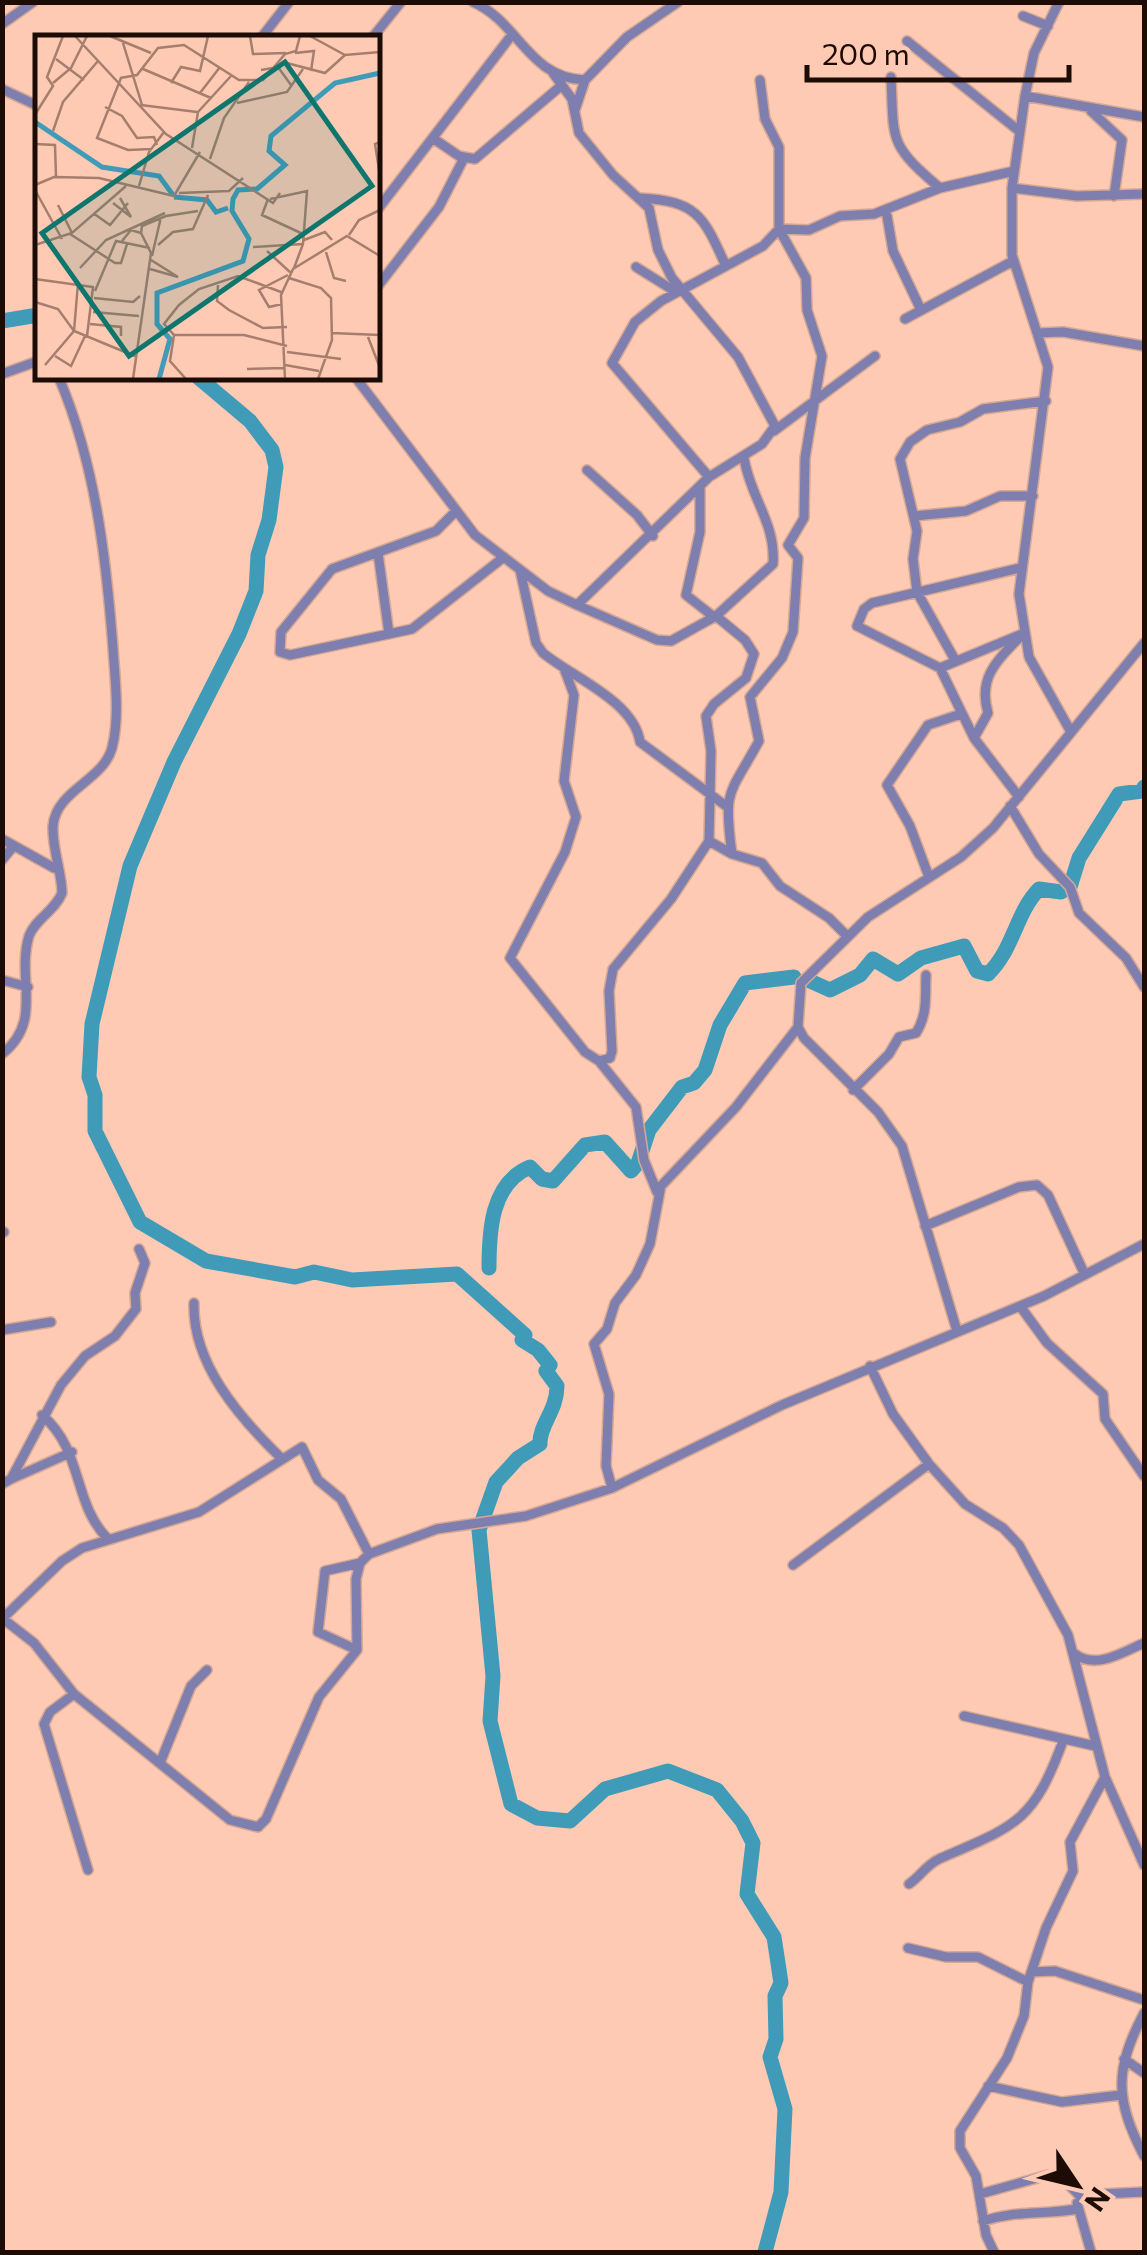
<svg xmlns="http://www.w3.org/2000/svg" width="1147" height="2255" viewBox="0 0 1147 2255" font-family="Commissioner,sans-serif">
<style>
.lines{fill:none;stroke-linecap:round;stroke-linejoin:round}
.river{stroke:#409bb9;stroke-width:15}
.street-casing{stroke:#d6a894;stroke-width:12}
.street{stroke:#7e7faf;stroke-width:9}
.inset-river{fill:none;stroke:#409bb9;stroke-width:5}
.inset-road{fill:none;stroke:#a57e6e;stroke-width:2.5}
.view{fill:#0f766e;fill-opacity:0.15;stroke:#0f766e;stroke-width:5}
.inset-edge{fill:none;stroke:#1d0c05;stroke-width:5}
</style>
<rect width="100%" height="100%" fill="#ffcab4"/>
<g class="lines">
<path class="river" d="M2 321 38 315
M199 378 250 421 272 450 276 467 269 520 258 555 256 591 239 634 174 762 130 866 92 1024 89 1077 95 1095V1131L140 1222 206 1261 295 1277 314 1272 352 1280 457 1274 525 1335 522 1340 538 1350 550 1365 546 1371 557 1386C557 1411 539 1425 540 1444L518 1458 496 1482 479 1530 493 1676 490 1721 511 1804 537 1818 570 1821 605 1789 668 1771 717 1790 742 1821 753 1843 747 1894 774 1937 781 1983 775 1996 776 2039 770 2057 785 2109 781 2192 765 2252
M810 981 830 990 860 975 873 959 898 974 921 958 964 946 977 971 988 974C1014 949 1015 914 1039 889L1061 892 1070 887 1079 858 1119 794 1142 791 1144 787
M489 1268C489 1231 491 1183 530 1167L542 1179 553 1181 585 1145 605 1142 631 1171 638 1163 649 1130 682 1087 694 1083 705 1070 720 1025 745 983 794 977"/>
<defs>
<path id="street" d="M473 2C519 22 528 78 585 80L627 37 678 2
M1059 2 1034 53 1025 96 1012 188V255L1048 367 1019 594 1029 657 1071 732
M1023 16 1048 26
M2 24 33 2
M261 38 289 2
M372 38 401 2
M907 41 1019 131
M553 73 572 99 579 133 613 175 649 208 658 250 672 278 738 357 775 426 762 444 709 477 577 605
M891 77C894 141 888 144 940 188
M2 89 38 106
M1025 96 1144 117
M575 110 585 80
M1091 111 1122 140 1114 196
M434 139 459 156 475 159 562 85
M1012 188 1077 196 1144 194
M640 198C696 201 703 215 725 264
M378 209 511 36
M886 210 893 251 921 310
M636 267 676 292
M378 286 439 207 464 158
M905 319 1013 261
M1037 333 1063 332 1144 346
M2 374 38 361
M356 378 475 535 548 591 577 605 657 640 671 641 716 616 773 564C776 523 750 497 744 458
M774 431 875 356
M587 470 637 515 653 536
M709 477 612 363 635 322 661 301 763 246 779 229 809 230 840 216 874 214 940 188 1014 171
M700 488V532L686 595 714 617
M454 513 436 531 332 569 281 632 280 652 290 655 412 629 504 557
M914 516 966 511 1000 496H1033
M378 553 389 634
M1020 568 872 603 864 609 857 626 940 668 1022 634
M520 570 536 643 543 653C572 677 634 701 640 742L726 806
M955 660 917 592 913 559 917 531 900 459 910 442 927 430 960 422 983 409 1046 401
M940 668 974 738 1019 797
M565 671 574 695 564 781 576 817 565 852 510 958 585 1052 599 1061 636 1107 644 1160 657 1192
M974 738 988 713C978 679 995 662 1021 636
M1010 806 1039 854 1070 887 1079 913 1126 958 1144 987
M2 839 54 868
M709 841 732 854 762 863 780 886 829 918 847 936
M732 854C723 788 729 796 759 741L750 697 782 658 793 632 798 558 788 545 804 518 805 458 822 356 807 310 806 278 779 229V147L765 119 760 80
M2 860 12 848
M929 877 910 826 887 785 928 725 961 714
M2 980 28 987
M2 1054C44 1021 16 979 29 936 35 919 55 911 62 893 62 873 52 849 53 826 56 790 103 781 112 748 120 717 115 680 113 648 106 556 95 463 59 378
M599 1061 610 1058 612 1051 609 991 613 969 671 899 709 841 711 751 706 716 714 704 746 678 754 654 745 640 716 616
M853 1090 889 1054 899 1037 916 1033C928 1014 925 996 926 975
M925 1226 1019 1187 1037 1185 1048 1195 1085 1275
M2 1232H4
M194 1303C192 1363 239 1417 280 1457
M1020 1306 1047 1343 1103 1394 1105 1419 1144 1476
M2 1330 51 1322
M957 1331 902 1146 878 1112 804 1038 798 1027 801 983 868 917 961 857 993 828 1144 643
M870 1366 893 1414 929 1464 965 1504 1003 1528 1019 1545 1068 1635 1105 1777 1144 1865
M42 1415C84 1451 72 1503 108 1539
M11 1479 72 1452
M2 1484 11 1479 61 1385 85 1356 115 1336 136 1309 135 1293 145 1263 139 1249
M612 1488 606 1466 609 1394 594 1344 607 1329 615 1303 636 1275 650 1244 661 1186 736 1107 798 1027
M793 1565 929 1464
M2 1618 34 1643 74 1694 230 1820 258 1827 266 1819 319 1697 357 1650 356 1579 360 1563 369 1554 437 1529 526 1516 612 1488 782 1405 1044 1296 1144 1244
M3 1618 62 1561 82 1548 199 1512 302 1447 318 1480 341 1499 369 1554
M357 1650 318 1632 325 1571 360 1563
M1075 1654C1096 1670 1123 1652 1144 1643
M74 1694 50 1712 44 1724 88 1870
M964 1716 1095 1746
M160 1763 191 1686 207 1670
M909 1884C920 1877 926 1865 939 1859 1015 1826 1033 1823 1063 1741
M908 1948 946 1957H978L1028 1982
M1031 1972 1055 1971 1144 2000
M1144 2013C1114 2070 1115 2100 1144 2156
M1124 2059 1144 2073
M988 2086 1062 2102 1121 2095
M980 2194 1048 2175 1064 2180 1079 2195 1144 2192
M1077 2203 1091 2252
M983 2221C1016 2210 1044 2215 1077 2209
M994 2252 986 2235 976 2176 960 2148V2131L1007 2058 1024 2016 1028 1982 1046 1928 1073 1871 1070 1842 1105 1777"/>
</defs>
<use href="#street" class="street-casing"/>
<use href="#street" class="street"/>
</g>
<g transform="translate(35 35)">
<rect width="345" height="345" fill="#ffcab4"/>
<path class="inset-river" d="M0 87 67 132 124 141 138 160M139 162 172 165 181 177 193 173M124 344 135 304 122 289V258L208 226 214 204 197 176 198 164 203 155 222 154 250 130 234 116 236 101 300 48 345 38"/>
<path class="inset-road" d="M40 1 131 99 238 168 245 158M75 1 116 18M215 1 218 19 251 18M275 1 310 20 345 17M88 8 107 70M260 18 279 16 276 36M21 24 49 45M248 27 290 38 310 20M108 34 176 63M226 35 243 32 256 50M85 43 102 40 123 13 149 10 204 45H228L250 19 261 16 265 1M86 43 62 103 93 115 117 114M18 48 36 33 52 1M136 48 146 32 165 36 173 1M165 58 185 32M202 68 252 57 268 34M106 70 162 77M70 72 87 81 102 103 119 102 122 110M1 78 18 51 12 42 28 1M18 96 28 67 63 26M345 107 340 109 345 141M0 109 20 110 21 142M157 113 163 77 196 41M175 124 189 83 214 47M0 150 19 142 64 143 139 161 165 117M104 151 114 117 129 97M0 155 27 204M144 158 194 156 208 143M233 164 227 180 268 199M235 164 272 156 268 209 259 233M78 168 96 182 85 163M23 170 37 198M58 178 75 190 93 168M106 198 107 191 131 181 163 176M35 199 80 228H86L92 209M314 200 324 185 345 175M269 205 290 197 297 205M87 206 96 195 106 198 116 218 98 344M0 210 37 198 91 151M123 210 138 197 158 194 173 160M218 212 268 209M232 216 256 238M291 217 299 243 311 246M117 221 126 182M45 233 71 205 130 178M115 234 143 242 116 225M254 243 286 253 296 263 297 305 283 344M0 244 58 252 52 301M183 250 182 266 194 275 228 293 252 292M60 256 81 206 115 213M59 263 98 267 105 261M0 267 23 274 39 296 102 322M247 269 234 272 224 255 253 240M58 277 104 281M55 289 86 292V301M296 298 345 300M139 300H209L252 311M333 302 345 333M252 317 306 324M20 321 36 331 50 301M10 330 39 296 43 248M250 330 284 336M212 334 250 333M151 344 135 326 139 300 129 289 144 270 164 254 203 241 246 257M250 344 246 260 258 234 312 201 345 221"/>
<path class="view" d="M250 27 337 151 94 321 7 198Z"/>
<rect width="345" height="345" class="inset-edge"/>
</g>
<rect width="1147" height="2255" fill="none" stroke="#1d0c05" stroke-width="10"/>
<g transform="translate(1077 2185) rotate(125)" stroke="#ffcab4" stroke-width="8" paint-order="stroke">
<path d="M0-8L18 38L0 25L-18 38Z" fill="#1d0c05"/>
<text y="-15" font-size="28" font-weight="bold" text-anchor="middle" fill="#1d0c05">N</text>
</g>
<path d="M807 65v15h262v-15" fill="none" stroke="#1d0c05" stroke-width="5"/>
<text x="822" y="65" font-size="30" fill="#1d0c05" stroke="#ffcab4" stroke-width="8" paint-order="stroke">200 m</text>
</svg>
